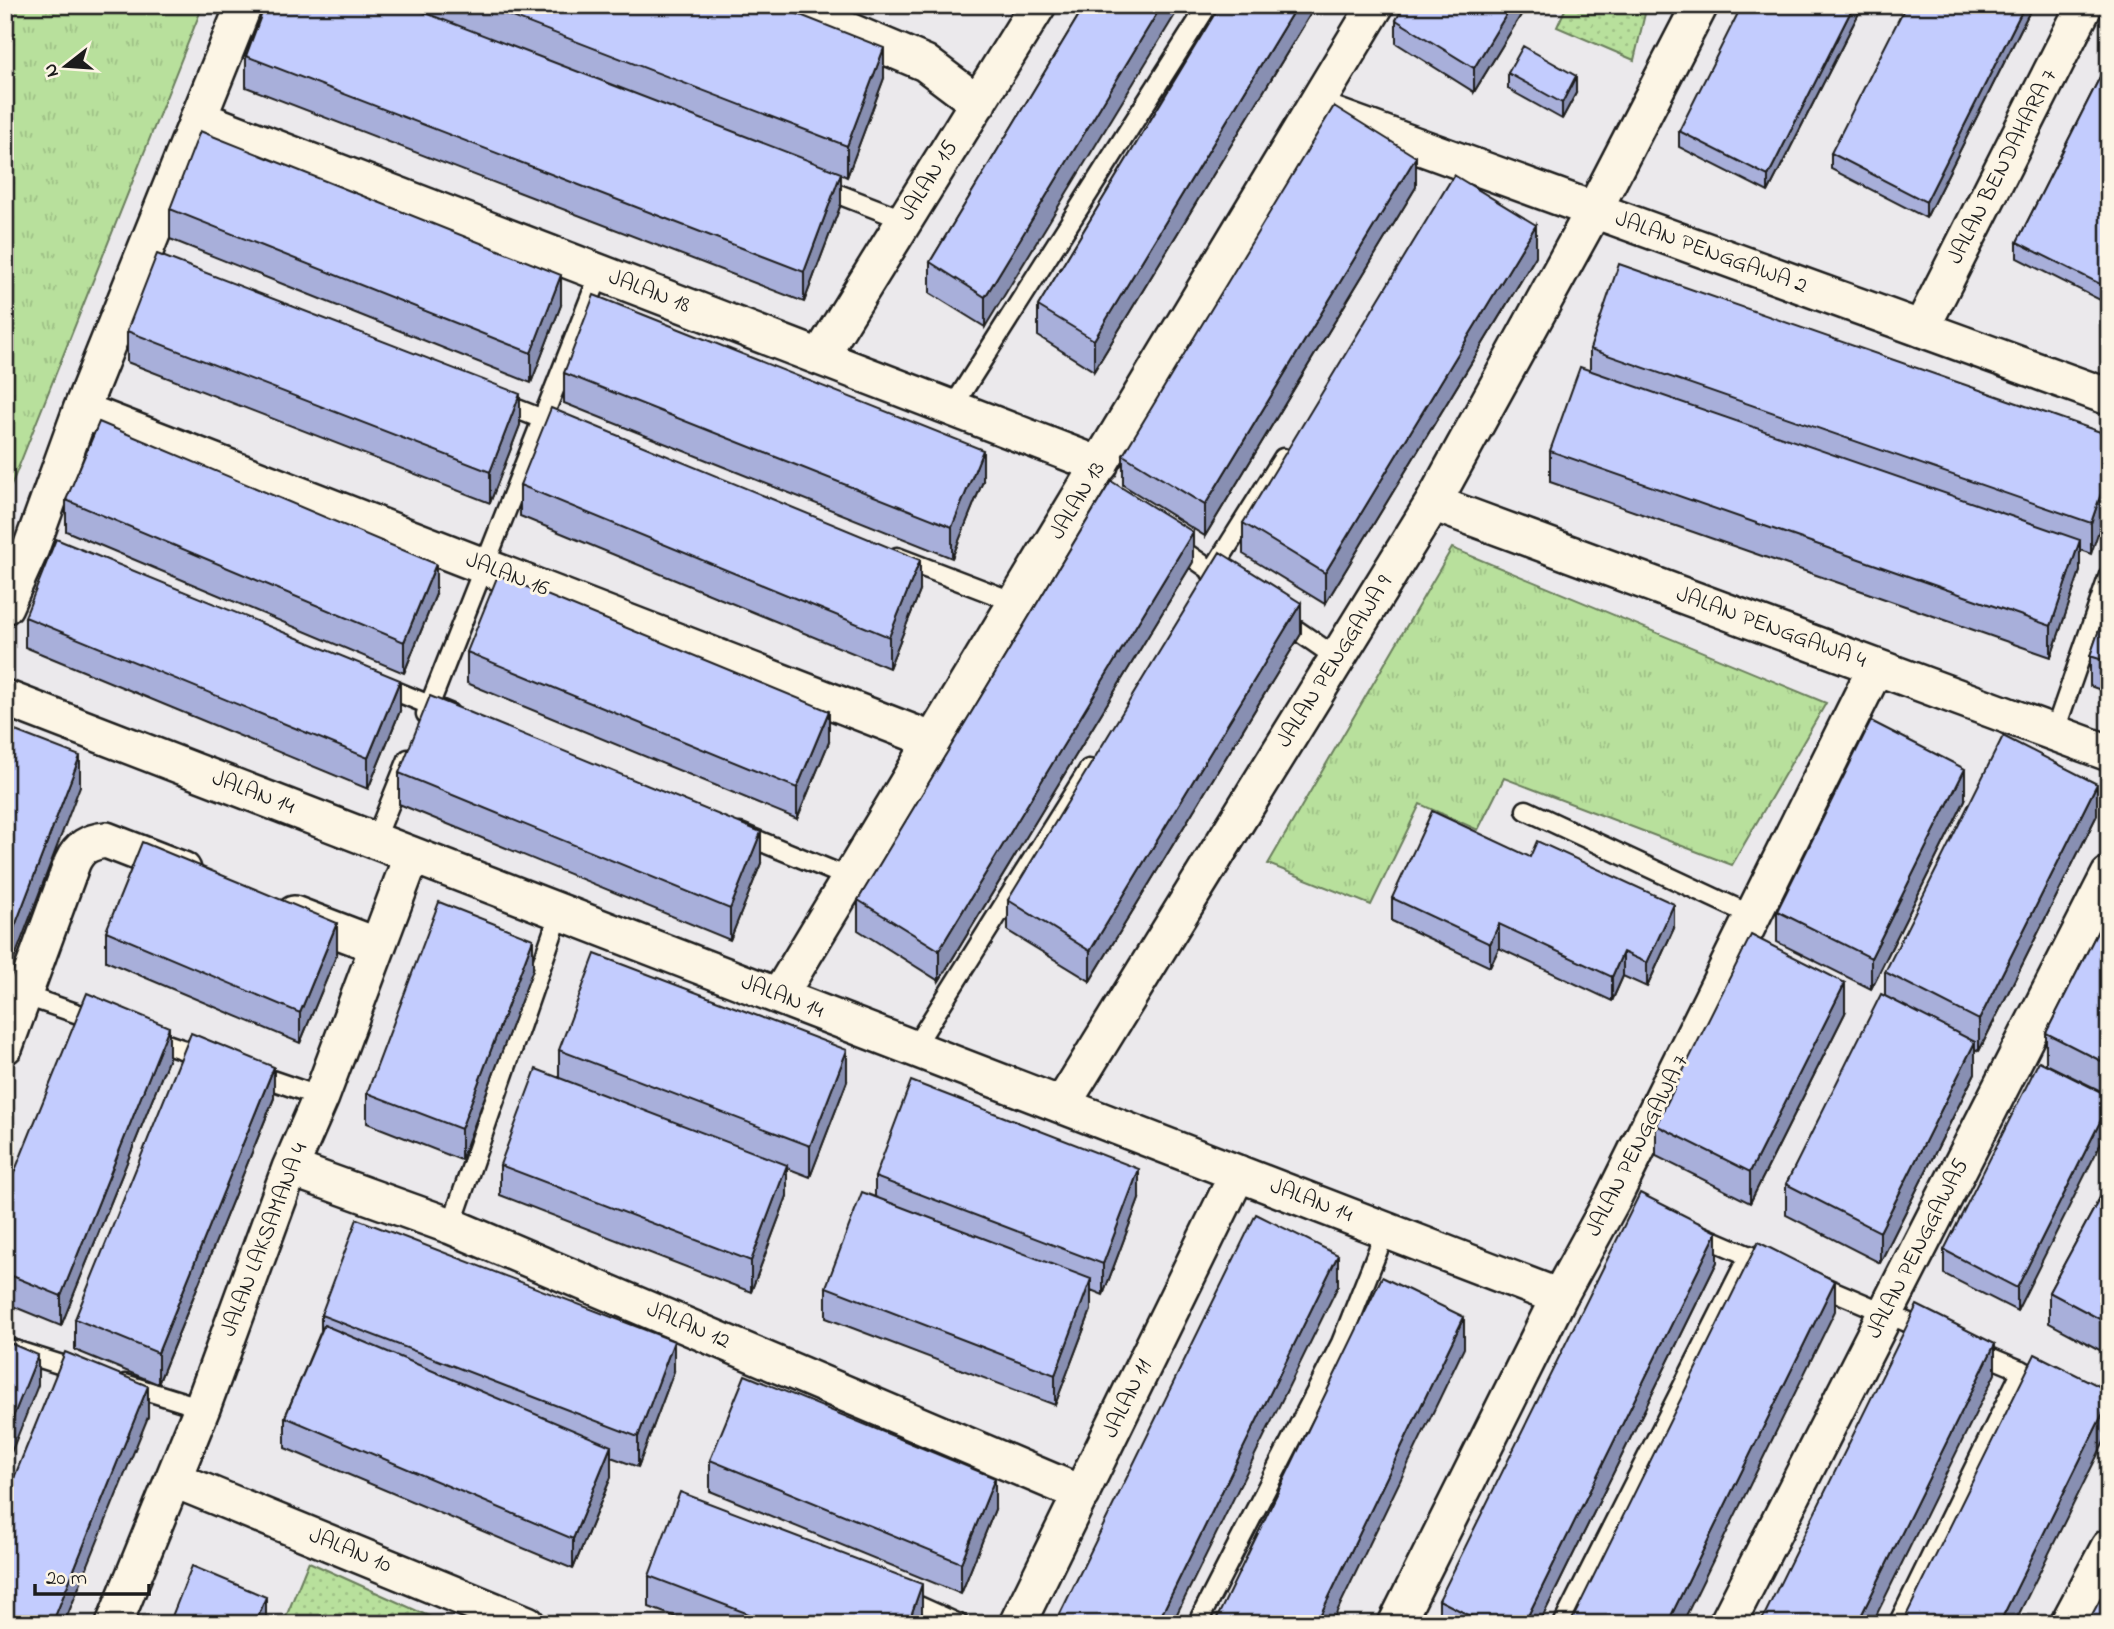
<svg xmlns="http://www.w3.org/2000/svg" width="2114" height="1629" viewBox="0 0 2114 1629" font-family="'Indie Flower',sans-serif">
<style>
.grass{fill:url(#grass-tufts);stroke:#6a7e5c;stroke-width:2}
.park{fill:url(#park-dots);stroke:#6a7e5c;stroke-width:2}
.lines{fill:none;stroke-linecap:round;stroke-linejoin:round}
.lane-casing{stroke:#1c1c1c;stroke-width:23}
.street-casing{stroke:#1c1c1c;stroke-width:40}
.lane{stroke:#fcf5e5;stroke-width:18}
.street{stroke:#fcf5e5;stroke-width:35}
.wall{fill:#a8afda;stroke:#1c1c1c;stroke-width:2}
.shaded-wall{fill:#888fb2;stroke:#1c1c1c;stroke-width:2}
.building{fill:#c3ccfe;stroke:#1c1c1c;stroke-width:2}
.labels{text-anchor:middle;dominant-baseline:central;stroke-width:6;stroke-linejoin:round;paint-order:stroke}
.street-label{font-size:23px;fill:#1c1c1c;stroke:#fcf5e5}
</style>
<defs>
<pattern id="grass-tufts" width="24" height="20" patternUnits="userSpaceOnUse" patternTransform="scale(1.75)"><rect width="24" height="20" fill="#b8e09c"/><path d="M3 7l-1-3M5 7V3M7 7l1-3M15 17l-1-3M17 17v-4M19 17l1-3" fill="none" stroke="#9ec086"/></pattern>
<pattern id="park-dots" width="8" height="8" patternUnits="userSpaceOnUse" patternTransform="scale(1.75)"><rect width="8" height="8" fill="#b8e09c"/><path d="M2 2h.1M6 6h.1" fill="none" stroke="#9ec086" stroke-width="1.8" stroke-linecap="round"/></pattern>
</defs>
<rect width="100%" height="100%" fill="#ebe9ec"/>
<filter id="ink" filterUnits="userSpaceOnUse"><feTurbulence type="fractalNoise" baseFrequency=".0143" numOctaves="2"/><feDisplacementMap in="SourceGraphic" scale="14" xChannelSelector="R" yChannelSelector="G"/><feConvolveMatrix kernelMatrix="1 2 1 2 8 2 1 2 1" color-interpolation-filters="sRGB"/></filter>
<g filter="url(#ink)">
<path class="grass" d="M5 5H203L5 501Z
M1452 548 1826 703 1732 865 1504 778 1478 830 1420 804 1371 905 1268 864Z"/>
<path class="park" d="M1567 5H1647L1634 60 1557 27Z
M309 1561V1562L446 1624H283Z"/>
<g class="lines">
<defs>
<path id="lane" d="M820 187 905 220
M499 402 568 429
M952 408 1208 5
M1173 544 1222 578
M897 557 1017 603
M1211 573 1283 458
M1282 620 1337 658
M378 684 449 713
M426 714 600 273
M2054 733 2109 575
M1526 810 1753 916
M740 833 850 878
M375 840 408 759
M23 995 99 1021
M149 1038 205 1057
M914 1048 1089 769
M251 1073 321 1097
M451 1226 560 912
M1696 1233 1773 1266
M1815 1283 1928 1331
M5 1347 81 1371
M1973 1350 2047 1381
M125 1384 202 1408
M901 1598 959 1624
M1197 1624 1341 1343 1386 1230
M1563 1624 1749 1255
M1898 1624 2022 1370"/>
<path id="street" d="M787 5 925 63 978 103
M1327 113 2109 397
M198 118 1100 465
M1921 329 2085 5
M820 357 1038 5
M81 410 934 741
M1433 503 2109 753
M5 606 31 548 81 410 244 5
M5 698 1559 1297
M294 914 378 946
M779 996 1376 5
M5 1046 72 863C79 847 89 842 106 840L183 870
M1062 1105 1433 503 1594 210 1700 5
M290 1168 451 1226 1082 1494
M173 1479 527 1624
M114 1624 202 1408 290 1168 321 1097 412 855
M1017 1624 1238 1173
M1396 1624 1559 1297 1613 1198 1876 667
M1727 1624 2109 875
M2068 1624 2109 1547"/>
</defs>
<use href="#lane" class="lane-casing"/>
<use href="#street" class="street-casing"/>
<use href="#lane" class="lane"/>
<use href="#street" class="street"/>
</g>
<path class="wall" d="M265 5H775L884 78 847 177 841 174V204L804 302 246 87V56Z
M1085 5 985 327 930 293V262Z
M1220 5H1316L1094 371 1038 336V306Z
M1405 5H1527L1474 92 1396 43V20Z
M1863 5 1768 192 1679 147V131Z
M2033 5 1926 218 1831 169V153Z
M2109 59 2104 302 2017 258V242Z
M1508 73 1576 93 1562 119 1508 89Z
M1416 187 1205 536 1123 485V455Z
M170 209 561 305 531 383 170 239Z
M1536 256 1325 604 1243 554V523Z
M127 331 520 425 490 503 127 362Z
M1590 349 2109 435 2091 554 2080 550V571L2051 657 1550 482V451L1590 370Z
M564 373 983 481 952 558 564 403Z
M520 485 920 591 889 668 520 516Z
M66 500 436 594 404 673 66 531Z
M1193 562 939 981 858 930V900Z
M2109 601V693L2090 686V656Z
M25 617 400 711 368 789 25 647Z
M1301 634 1090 981 1008 931V900Z
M467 652 829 742 797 819 467 683Z
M399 773 761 863 730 940 399 804Z
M1965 800 1871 989 1777 942V911Z
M2097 815 1979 1051 1975 1049V1073L1880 1263 1786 1215V1184L1885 997V972Z
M1392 898 1674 928 1647 987 1623 976 1612 1001 1499 948 1490 967 1392 921Z
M2109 909V1095L2046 1064V1033Z
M106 931 337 954 300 1043 106 961Z
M533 969 461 1160 367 1123V1093Z
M1845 1013 1750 1203 1656 1156V1125Z
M559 1050 847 1081 810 1177 787 1168V1196L751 1292 500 1195V1165L559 1078Z
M169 1058 61 1326 5 1303V1195Z
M2109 1096 2017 1311 1944 1274V1250Z
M274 1098 158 1384 75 1350V1319Z
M875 1177 1139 1199 1103 1295 1091 1290V1310L1055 1405 826 1318V1287L875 1197Z
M2109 1181V1355L2049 1323V1292Z
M1717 1262 1539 1624H1439V1600Z
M321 1315 674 1371 638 1467 611 1457V1477L573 1569 285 1448V1417L321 1331Z
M710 1460 995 1509 961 1594 710 1491Z
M649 1576 922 1614 919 1624H694L649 1607Z"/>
<path class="shaded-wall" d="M1162 5H1181L985 327V297Z
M1297 5H1316L1094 371V340Z
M1512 5H1527L1474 92V68Z
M1854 5H1863L1768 192V176Z
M2025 5H2033L1926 218V202Z
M884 48V78L847 177V146Z
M1576 76V93L1562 119V103Z
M1416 157V187L1205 536V505Z
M841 173V204L804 302V272Z
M1536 225V256L1325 604V573Z
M561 275V305L531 383V353Z
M2109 275V292L2104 302V286Z
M520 394V425L490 503V472Z
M983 450V481L952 558V527Z
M2109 470V501L2091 554V523Z
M1193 532V562L939 981V950Z
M2080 540V571L2051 657V626Z
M920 560V591L889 668V637Z
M436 564V594L404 673V642Z
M1301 603V634L1090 981V951Z
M400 680V711L368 789V758Z
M829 711V742L797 819V788Z
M80 756V786L5 983V952Z
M1965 769V800L1871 989V958Z
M2097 784V815L1979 1051V1020Z
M761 832V863L730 940V909Z
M1674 904V928L1647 987V963Z
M337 923V954L300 1043V1013Z
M1499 924V948L1490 967V944Z
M533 939V969L461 1160V1129Z
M1623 952V976L1612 1001V977Z
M1845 983V1013L1750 1203V1172Z
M169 1027V1058L61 1326V1296Z
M1975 1042V1073L1880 1263V1232Z
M847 1050V1081L810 1177V1146Z
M274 1067V1098L158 1384V1353Z
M2109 1104V1127L2017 1311V1288Z
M787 1165V1196L751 1292V1261Z
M1139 1169V1199L1103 1295V1264Z
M1717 1232V1262L1539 1624H1524Z
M1338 1255V1286L1172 1624H1157Z
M1091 1279V1310L1055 1405V1375Z
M1835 1281V1311L1682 1624H1667Z
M1464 1317V1348L1331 1624H1316Z
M674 1341V1371L638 1467V1437Z
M1995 1344V1374L1872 1624H1857Z
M38 1355V1385L5 1468V1437Z
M148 1386V1417L64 1624H52Z
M2109 1401V1432L2014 1624H1999Z
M611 1446V1477L573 1569V1539Z
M995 1478V1509L961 1594V1563Z
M922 1584V1614L919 1624H908Z
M266 1597V1620L264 1624H255Z"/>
<path class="building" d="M265 5H405L841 173 804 272 246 56Z
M482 5H775L884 48 847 146Z
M1085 5H1162L985 297 930 262Z
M1220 5H1297L1094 340 1038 306Z
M1405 5H1512L1474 68 1396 20Z
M1742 5H1854L1768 176 1679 131Z
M1906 5H2025L1926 202 1831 153Z
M1523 46 1576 76 1562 103 1508 73Z
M2109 59V275L2104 286 2017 242Z
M1334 106 1416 157 1205 505 1123 455Z
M200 131 561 275 531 353 170 209Z
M1454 175 1536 225 1325 573 1243 523Z
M157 254 520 394 490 472 127 331Z
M1619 264 2109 435V470L2091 523 1590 349Z
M594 295 983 450 952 527 564 373Z
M1580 367 2080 540 2051 626 1550 451Z
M551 408 920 560 889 637 520 485Z
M99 422 436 564 404 642 66 500Z
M1111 481 1193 532 939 950 858 900Z
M56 539 400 680 368 758 25 617Z
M1220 552 1301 603 1090 951 1008 900Z
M498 575 829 711 797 788 467 652Z
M2109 601V662L2090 656Z
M430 696 761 832 730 909 399 773Z
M1871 721 1965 769 1871 958 1777 911Z
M5 727 80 756 5 952Z
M2003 736 2097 784 1979 1020 1885 972Z
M1432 811 1530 857 1537 841 1674 904 1647 963 1623 952 1612 977 1499 924 1490 944 1392 898Z
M142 842 337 923 300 1013 106 931Z
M439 902 533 939 461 1129 367 1093Z
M2109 909V1065L2046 1033Z
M1751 935 1845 983 1750 1172 1656 1125Z
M595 954 847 1050 810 1146 559 1050Z
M87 993 169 1027 61 1296 5 1273V1195Z
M1881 994 1975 1042 1880 1232 1786 1184Z
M191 1033 274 1067 158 1353 75 1319Z
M2039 1061 2109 1096V1104L2017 1288 1944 1250Z
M536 1069 787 1165 751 1261 500 1165Z
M911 1081 1139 1169 1103 1264 875 1177Z
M2109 1181V1324L2049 1292Z
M862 1192 1091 1279 1055 1375 826 1287Z
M1640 1193 1717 1232 1524 1624H1486L1439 1600Z
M1256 1214 1338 1255 1157 1624H1055Z
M357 1219 674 1341 638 1437 321 1315Z
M1758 1242 1835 1281 1667 1624H1570Z
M1382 1277 1464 1317 1316 1624H1214Z
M1917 1305 1995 1344 1857 1624H1760Z
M324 1325 611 1446 573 1539 285 1417Z
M5 1341 38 1355 5 1437Z
M65 1352 148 1386 52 1624H9L5 1622V1500Z
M2035 1354 2109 1391V1401L1999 1624H1902Z
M745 1375 995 1478 961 1563 710 1460Z
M680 1492 922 1584 908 1624H775L649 1576Z
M192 1566 266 1597 255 1624H169Z
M2109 1583V1624H2087Z"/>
</g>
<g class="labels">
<g class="street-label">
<text transform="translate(2003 167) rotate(-63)">JALAN BENDAHARA 7</text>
<text transform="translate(929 181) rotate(-58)">JALAN 15</text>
<text transform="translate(1711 253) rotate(20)">JALAN PENGGAWA 2</text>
<text transform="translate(649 292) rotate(21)">JALAN 18</text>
<text transform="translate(1078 501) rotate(-59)">JALAN 13</text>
<text transform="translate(507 575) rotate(21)">JALAN 16</text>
<text transform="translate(1771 628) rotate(20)">JALAN PENGGAWA 4</text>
<text transform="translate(1335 662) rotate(-58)">JALAN PENGGAWA 9</text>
<text transform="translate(253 793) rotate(21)">JALAN 14</text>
<text transform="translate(782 997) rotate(21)">JALAN 14</text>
<text transform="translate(1638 1146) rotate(-63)">JALAN PENGGAWA 7</text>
<text transform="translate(1311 1201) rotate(21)">JALAN 14</text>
<text transform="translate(265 1240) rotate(-69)">JALAN LAKSAMANA 4</text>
<text transform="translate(1918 1249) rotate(-63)">JALAN PENGGAWA5</text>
<text transform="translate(688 1326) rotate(23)">JALAN 12</text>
<text transform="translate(1128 1399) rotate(-64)">JALAN 11</text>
<text transform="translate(350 1551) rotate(22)">JALAN 10</text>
</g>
</g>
<rect width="2114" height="1629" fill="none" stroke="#fcf5e5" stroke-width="28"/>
<rect x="14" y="14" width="2086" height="1601" fill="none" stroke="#1c1c1c" stroke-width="2.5" filter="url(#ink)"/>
<g transform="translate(66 66) rotate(253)" stroke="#fcf5e5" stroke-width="5" paint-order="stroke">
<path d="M0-5L12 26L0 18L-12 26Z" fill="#1c1c1c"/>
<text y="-10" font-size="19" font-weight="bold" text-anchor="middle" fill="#1c1c1c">N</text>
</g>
<path d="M35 1584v10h114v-10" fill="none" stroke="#1c1c1c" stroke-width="3.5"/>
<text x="46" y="1584" font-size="21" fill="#1c1c1c" stroke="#fcf5e5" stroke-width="5" paint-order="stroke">20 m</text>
</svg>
